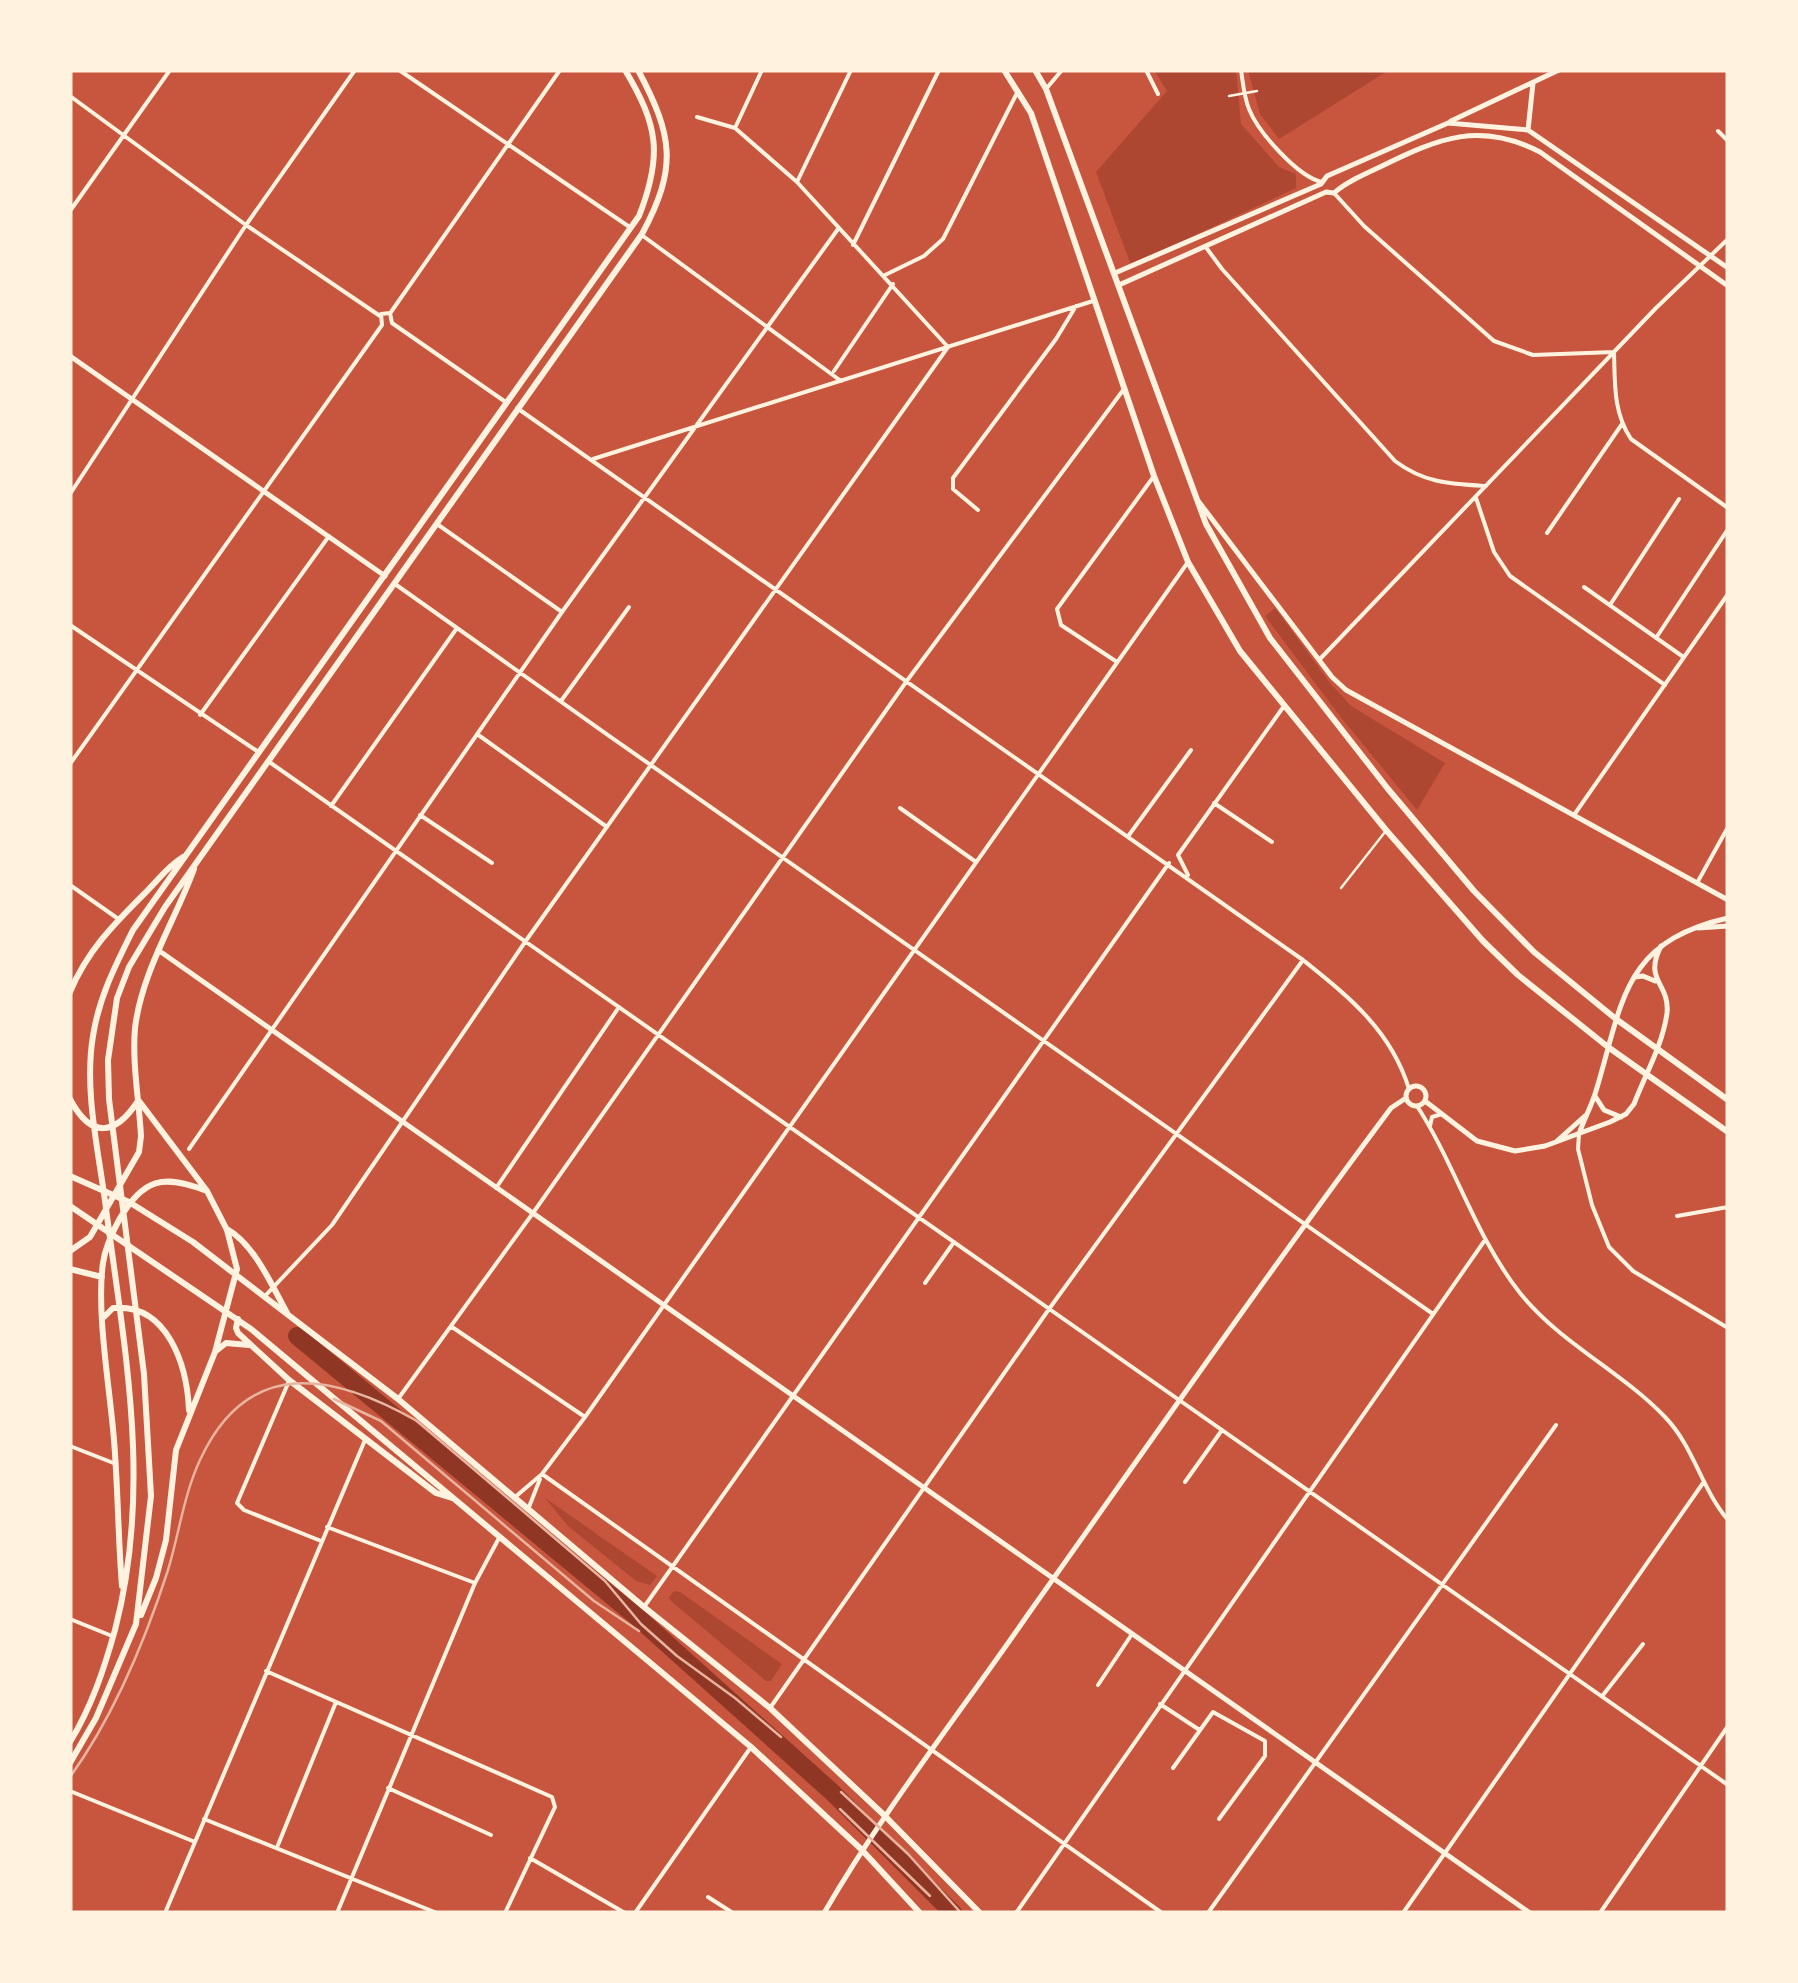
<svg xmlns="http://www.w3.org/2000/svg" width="1798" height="1983" viewBox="0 0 1798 1983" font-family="Karla,sans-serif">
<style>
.green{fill:#ae4732}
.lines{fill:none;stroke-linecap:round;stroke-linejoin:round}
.river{stroke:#8f3625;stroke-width:18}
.service{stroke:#fff3e0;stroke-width:2.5}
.pedestrian{stroke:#fff3e0;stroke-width:2.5}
.minor{stroke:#fff3e0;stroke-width:4}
.tertiary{stroke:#fff3e0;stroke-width:5}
.primary{stroke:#fff3e0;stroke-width:6}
.trunk{stroke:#fff3e0;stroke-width:6}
.rail{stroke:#e9b49f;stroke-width:2.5}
</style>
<rect width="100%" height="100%" fill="#c8553d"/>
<path class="green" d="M1154 70H1236L1241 124 1279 167 1296 174V188L1131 265 1096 172 1167 91Z
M1248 70H1389L1279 139 1260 114Z
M1275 608 1330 683 1351 706 1445 763 1417 810 1339 715 1265 616Z
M545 1498 657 1576 650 1585 636 1581 568 1526Z
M674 1591 680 1592 782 1664 771 1681H766L671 1601 669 1597Z"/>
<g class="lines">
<path class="river" d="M297 1336 636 1616 833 1793 953 1913"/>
<path class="service" d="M1341 888 1385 832"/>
<path class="pedestrian" d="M1229 96 1257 91"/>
<path class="minor" d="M399 70 631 228
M1146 70 1158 94
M1241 70C1243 83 1244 97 1249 109 1258 132 1298 177 1322 182
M1046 89 1062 70
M70 96 246 225 380 316
M735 128 762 70
M1718 131 1728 141
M797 182 851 70
M1334 193 1364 226 1494 341 1533 355 1614 352C1615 383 1613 412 1631 439L1728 508
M70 211 170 70
M643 236 841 381
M853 245 939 70
M1205 246 1222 269 1395 461C1424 483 1450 484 1486 486
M885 275 924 256 943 239 1018 91
M391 312 560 70
M834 371 893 284
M517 408 1303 960C1349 997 1391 1030 1409 1089
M593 459 1093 301
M70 494 246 225 355 70
M1476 498 1494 552 1510 576 1665 685
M978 510 953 489V478L1056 339 1076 306
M437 524 562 612
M1547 533 1622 424
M395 584C740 829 1086 1073 1433 1314
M1584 587 1682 656
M1610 605 1679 499
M70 625 257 751
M1656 638 1728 529
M1320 659 1656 308 1728 239
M1117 662 1061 625 1057 609 1154 476
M561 701 629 607
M200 715 329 536
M477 734 607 827
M268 761 1728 1785
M70 764 382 325 381 314 390 313 392 323 507 403
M1214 803 1272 842
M331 806 457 628
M900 808 976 862
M420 815 492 863
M1574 815 1728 594
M1129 835 1191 750
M1188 875 1178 855 1284 706
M1697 883 1728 827
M70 885 117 918
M1417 1106C1456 1166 1475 1236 1520 1293 1560 1343 1621 1371 1665 1417 1694 1447 1701 1488 1728 1520
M1430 1126 1432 1117 1442 1114
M1579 1134 1578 1149 1592 1205 1609 1247 1633 1271 1728 1328
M189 1149 562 612 838 229
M496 1188 619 1007
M1677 1216 1728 1207
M925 1283 954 1242
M265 1296 332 1225 525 942 948 347 797 182 735 128 697 117
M452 1327 585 1417
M289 1381 237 1503 244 1510 321 1541
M398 1399 533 1213 906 682 1124 389
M70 1446 116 1464
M542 1474 1162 1913
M1185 1482 1222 1430
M514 1498 542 1474 585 1417 1188 562
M529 1507 540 1479
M327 1527 475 1583
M644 1607 1169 863
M70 1619 112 1636
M266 1671 552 1797 555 1807 505 1913
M1098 1685 1132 1634
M1603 1695 1643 1644
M1160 1704 1198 1729
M770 1708 1049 1309 1303 960
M1173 1768 1213 1712 1265 1741V1756L1219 1819
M388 1788 491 1835
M70 1791 195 1842
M204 1819 437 1913
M278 1845 336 1702
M530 1858 625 1913
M708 1897 733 1913
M165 1913 365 1440
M337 1913 475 1583 499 1538
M635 1913 751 1747
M1016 1913 1485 1240
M1208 1913 1556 1425
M1403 1913 1703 1483
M1600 1913 1728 1726"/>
<path class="tertiary" d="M1451 121 1559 70
M1528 130 1533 83
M1115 273 1321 184 1327 176 1448 123 1528 130 1728 268
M1119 285 1326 192 1334 193C1347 181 1366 174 1382 166 1439 138 1480 121 1540 152L1728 286
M70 356 385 576
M1199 502 1332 677 1346 690 1728 900
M1698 928 1728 926
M158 950 1530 1913
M1635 977 1643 976 1655 981
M1406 1096a10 10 0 1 1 20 0a10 10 0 1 1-20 0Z
M1595 1096 1604 1110 1621 1117
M1425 1101 1477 1141 1515 1151 1545 1146 1610 1122 1626 1114 1634 1104C1645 1075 1663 1044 1667 1013 1670 983 1643 981 1661 946
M1579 1134C1584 1119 1592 1105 1596 1091 1623 1002 1622 942 1728 918
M1557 1141 1586 1115
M824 1913C885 1808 960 1713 1029 1613 1149 1444 1267 1274 1391 1108L1406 1098"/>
<path class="primary" d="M1004 70 1031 113 1154 476 1188 562 1240 651 1386 830 1483 941 1518 975 1608 1047 1728 1132
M1035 70 1046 89 1206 524 1270 638 1388 789 1474 891 1534 952 1616 1019 1728 1100
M70 1176 129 1202 193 1242 398 1399 644 1607 770 1708 884 1815 980 1913
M70 1206 251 1329 751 1747 861 1849 920 1913
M238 1319 236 1328 238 1333 289 1380 436 1493 452 1498"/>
<path class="trunk" d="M70 992C88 949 116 922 148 890 160 878 168 866 183 857
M70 1099C91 1139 115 1136 138 1101
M139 1101 207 1191 227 1230 237 1269 215 1352 176 1450 166 1540 156 1578 141 1615
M227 1229C255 1245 272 1286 287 1313
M70 1251 90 1237 139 1152 141 1136C139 1100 132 1063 135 1028 142 971 175 921 194 869
M70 1269 102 1277
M104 1317 113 1308C168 1303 187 1366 189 1410
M216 1351 226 1343 249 1345
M122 1586C118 1537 118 1488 114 1440 110 1389 96 1312 103 1263 105 1248 112 1233 119 1220 143 1178 163 1174 207 1191
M70 1742C92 1706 104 1669 115 1630 153 1484 124 1348 105 1201 98 1148 84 1089 93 1036 99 997 116 964 133 930L639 216C663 155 658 125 625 70
M70 1763 96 1718 136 1624 151 1496 144 1374 109 1099 108 1060 117 998 129 967 165 907 642 234C678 167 673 136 638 70"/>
<path class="rail" d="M334 1399 381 1421 594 1601 639 1631
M70 1777C114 1716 145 1641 168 1570 179 1534 184 1494 200 1460 248 1356 333 1373 417 1421L605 1581 641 1624 677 1656 735 1698 781 1737
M841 1792 908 1854 961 1913
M840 1809 930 1896"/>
</g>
<rect width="1798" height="1983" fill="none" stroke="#fff3e0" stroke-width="145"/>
</svg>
